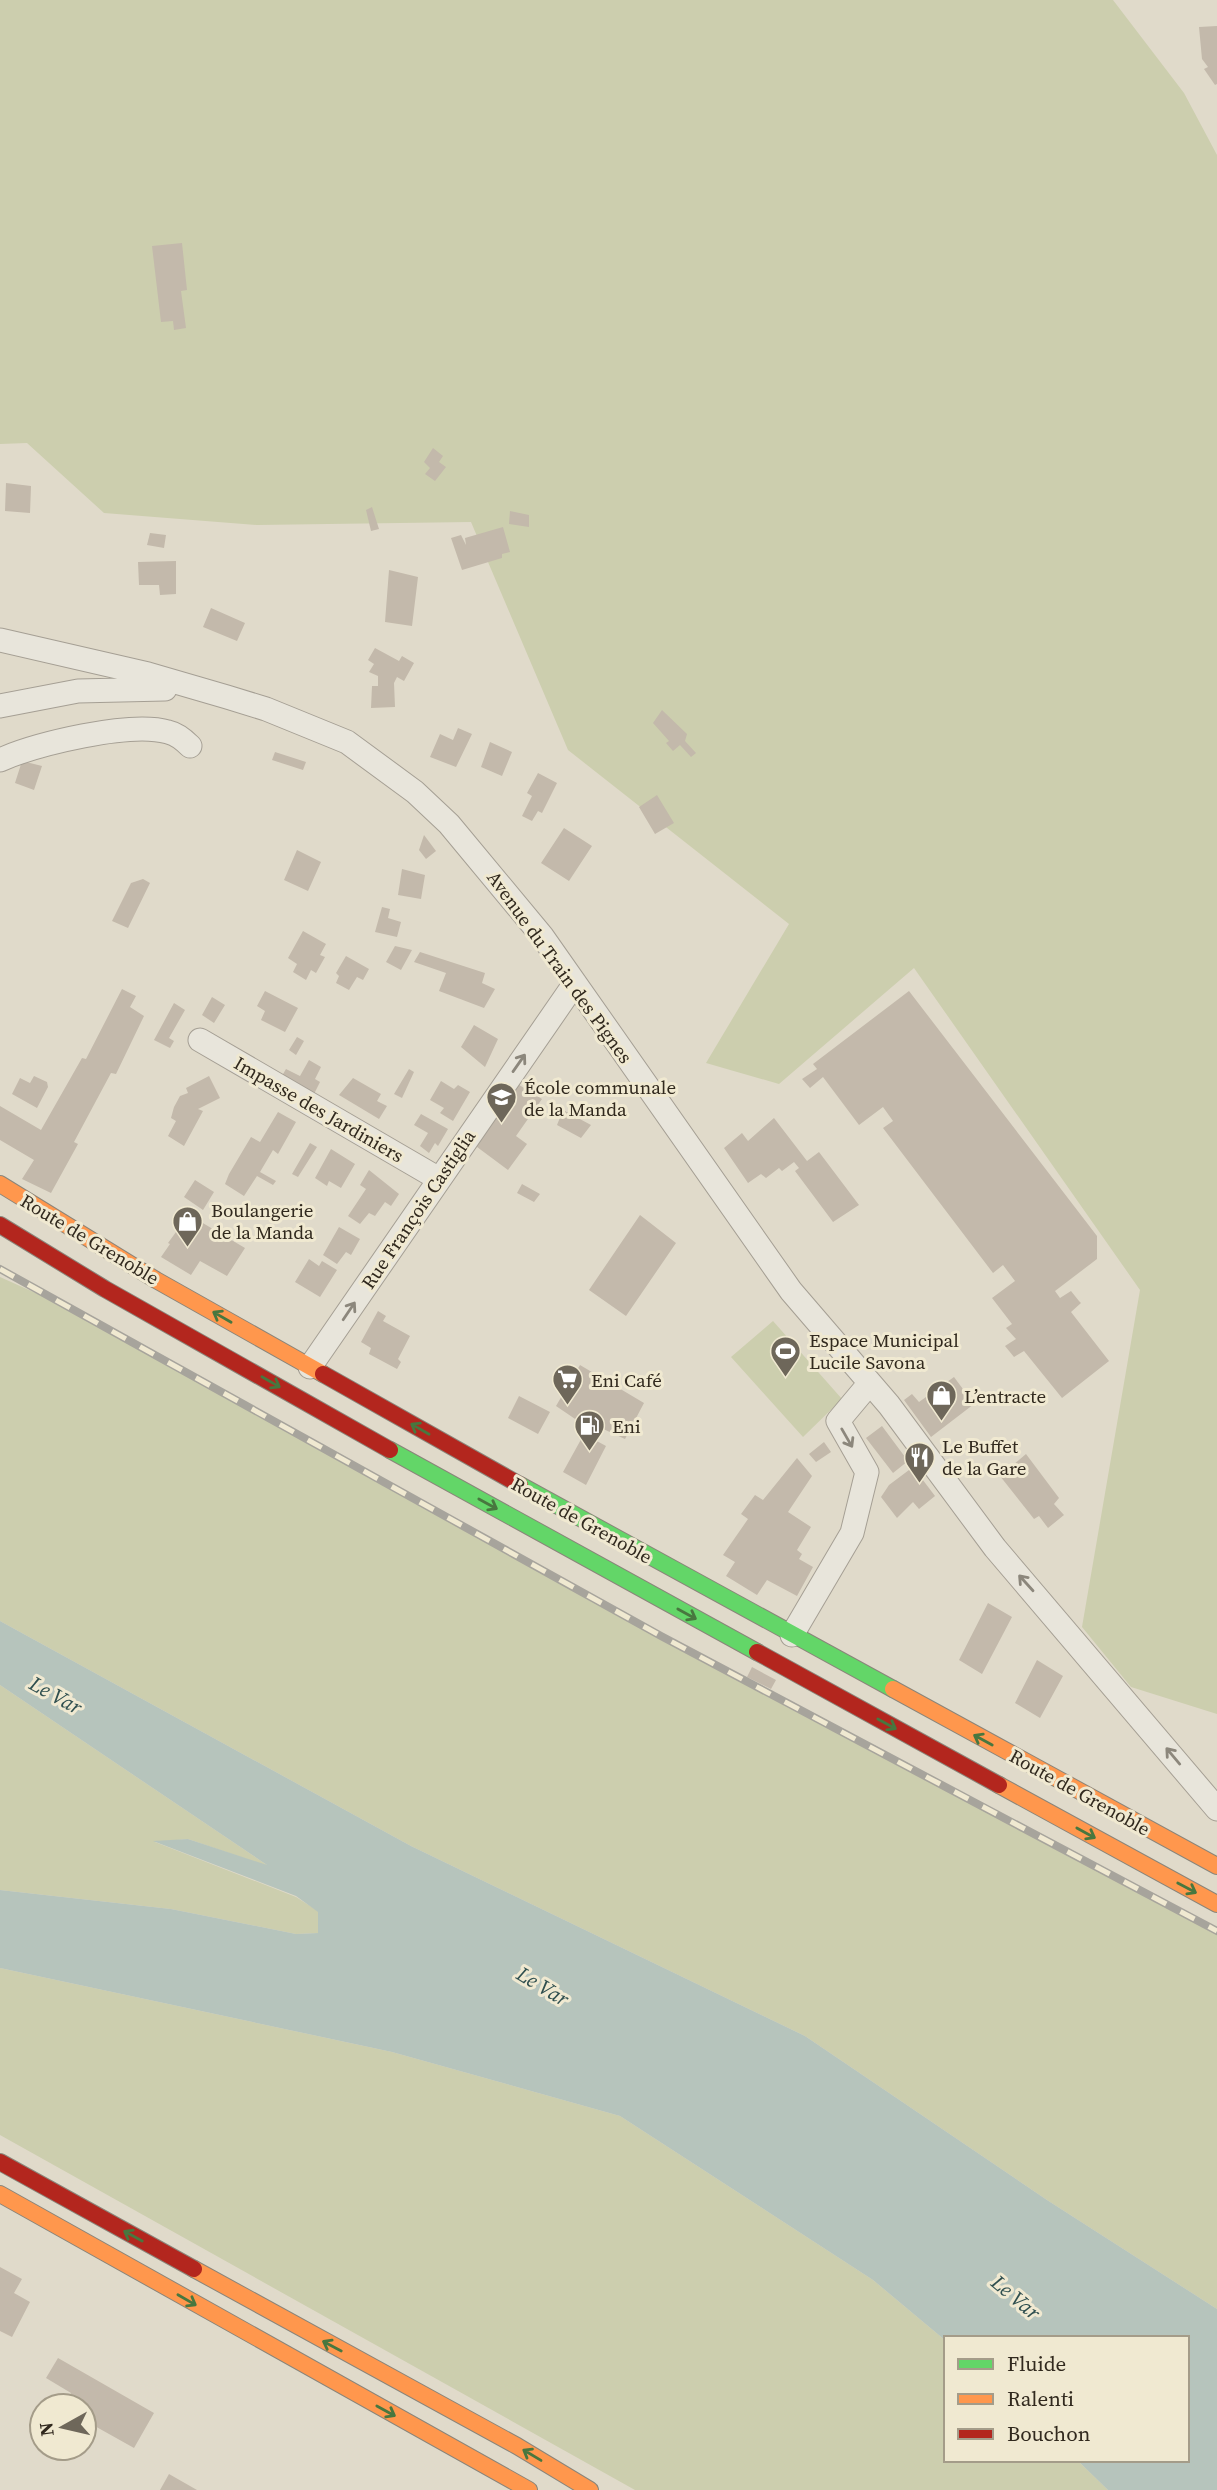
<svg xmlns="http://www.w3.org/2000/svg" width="1217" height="2490" viewBox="0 0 1217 2490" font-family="'Source Serif 4',serif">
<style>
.green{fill:#ccceae}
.water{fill:#b6c4bc}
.building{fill:#c3b9ab}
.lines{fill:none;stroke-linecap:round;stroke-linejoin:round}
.street-casing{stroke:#a59f94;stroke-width:25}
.fast-casing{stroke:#8a857a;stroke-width:18}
.slow-casing{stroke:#8a857a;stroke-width:18}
.jam-casing{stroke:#8a857a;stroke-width:18}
.street{stroke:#e8e5db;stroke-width:23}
.fast{stroke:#63d668;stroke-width:16}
.slow{stroke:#ff974d;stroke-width:16}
.jam{stroke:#b3261e;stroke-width:16}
.rail-casing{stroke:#a7a49c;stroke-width:8}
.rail{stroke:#f0e9d1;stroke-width:5;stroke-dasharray:16;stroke-linecap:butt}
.oneway{stroke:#8c877c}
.oneway2{stroke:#48773f}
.labels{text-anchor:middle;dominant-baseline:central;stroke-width:6;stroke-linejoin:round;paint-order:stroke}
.street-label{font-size:19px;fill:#31291e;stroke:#f0e9d1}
.poi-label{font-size:19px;fill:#31291e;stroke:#f0e9d1;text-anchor:start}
.water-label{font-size:21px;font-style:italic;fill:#2f4f4f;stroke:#f0e9d1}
</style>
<rect width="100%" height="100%" fill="#e0daca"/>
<path class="green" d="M0 0H1113L1184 93 1217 155V1714L1131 1687 1082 1627 1140 1290 914 968 779 1084 706 1063 789 924 568 750 471 522 257 525 104 513 27 443 0 444Z
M0 1277 78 1312 661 1636 1217 1931V2309L1047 2200 805 2036 411 1846 0 1621Z
M773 1321 842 1399 803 1437 731 1357Z
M0 1685 270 1867 188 1839 155 1842 296 1897 318 1911V1933L296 1934 171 1909 0 1890Z
M0 1968 392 2052 620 2116 873 2280 946 2341V2460H1077L1108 2490H635L0 2135Z"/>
<path class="water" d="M0 1621 411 1846 805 2036 1047 2200 1217 2309V2490H1108L1077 2460H1187V2338H946V2341L873 2280 620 2116 392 2052 0 1968V1890L171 1909 296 1934 318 1933V1912L296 1896 153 1841 188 1839 267 1865 0 1685Z"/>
<path class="building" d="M1217 26V84L1215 85 1204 69 1208 67 1202 59 1199 27Z
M182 243 187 290 181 291 186 328 174 330 173 321 161 322 152 246Z
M433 448 443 456 439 462 446 467 435 481 425 474 430 468 424 462Z
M6 483 31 486 30 513 5 511Z
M372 507 379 529 371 531 366 510Z
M510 511 529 515V527L509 524Z
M503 527 510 552 502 554V558L462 570 451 538 461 535 466 545 465 538Z
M150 533 166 535 164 548 147 545Z
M176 561V594L160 595 159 585H139L138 562Z
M389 570 418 577 412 626 385 622Z
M211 608 245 623 237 641 203 627Z
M375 648 399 661 402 656 414 663 404 681 397 677 394 683 395 707 371 708 372 686H378V676L369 672 374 664 368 660Z
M662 710 687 734 685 741 696 753 691 757 680 745 673 751 666 743 669 741 653 723Z
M458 728 472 734 456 767 430 757 440 734 453 740Z
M490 742 512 752 502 776 481 767Z
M275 752 306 762 303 770 272 760Z
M22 761 42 766 34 790 15 783Z
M538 773 557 783 542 813 538 811 532 821 522 816 532 796 527 793Z
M657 795 674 823 655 834 639 807Z
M564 828 592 846 569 881 541 863Z
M424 835 436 851 426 859 419 850Z
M297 850 321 862 308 891 284 880Z
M402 869 425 875 421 899 398 895Z
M143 879 150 883 128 928 112 921 131 883Z
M382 907 390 909 388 918 401 922 397 937 375 932Z
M303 931 326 944 320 955 325 957 316 973 311 970 306 980 293 972 297 964 288 958Z
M395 946 412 950 401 970 386 962Z
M420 952 485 973 482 983 495 989 484 1008 439 991 446 973 414 962Z
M346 956 369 969 363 980 357 977 349 990 336 983 339 976 336 973Z
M122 989 136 996 130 1007 144 1016 116 1074 111 1073 74 1142 78 1144 51 1193 22 1179 34 1160 0 1140V1106L41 1130 82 1058 86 1059Z
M265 991 298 1008 285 1032 261 1020 265 1011 257 1006Z
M909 991 1097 1236V1259L1055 1291 1060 1298 1071 1291 1079 1301 1081 1303 1071 1312 1109 1361 1062 1398 1024 1351 1014 1357 1005 1346 1016 1339 1006 1328 1012 1324 992 1298 1015 1281 1003 1265 993 1273 883 1128 893 1121 883 1107 859 1125 823 1077 810 1088 802 1079 817 1069 813 1064Z
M212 997 225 1005 214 1023 202 1015Z
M174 1003 185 1010 169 1038 174 1041 170 1048 154 1040Z
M474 1025 498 1039 485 1067 461 1047Z
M297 1037 304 1041 296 1055 289 1050Z
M309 1060 321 1067 315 1079 320 1082 311 1100 279 1081 286 1069 300 1076Z
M409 1069 414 1072 402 1098 394 1094Z
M34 1076 47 1082 48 1087 37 1108 12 1094 20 1078 30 1083Z
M209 1076 220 1098 198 1109 203 1111 184 1146 168 1136 176 1121 171 1118 174 1107 180 1096 188 1093 186 1088Z
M353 1078 381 1094 377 1101 387 1106 379 1119 339 1095Z
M441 1081 454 1089 458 1085 470 1092 453 1121 440 1113 444 1108 430 1100Z
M516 1083 542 1099 516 1136 527 1144 508 1170 473 1144Z
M563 1110 591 1125 581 1138 557 1125Z
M278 1112 296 1122 278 1154 273 1150 260 1172 276 1181 273 1185 257 1176 244 1196 225 1184 229 1174 251 1137 260 1142Z
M421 1114 448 1129 438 1146 435 1143 429 1153 420 1146 428 1133 414 1125Z
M774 1118 807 1161 819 1152 859 1205 833 1222 795 1171 799 1168 794 1162 782 1171 779 1168 766 1178 761 1174 748 1183 724 1148 742 1133 748 1141Z
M310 1143 317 1147 298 1177 292 1174Z
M331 1149 355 1164 341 1188 329 1181 327 1186 315 1178Z
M369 1170 399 1194 391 1206 385 1202 375 1216 369 1213 360 1224 348 1216 366 1189 360 1185Z
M195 1180 214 1192 203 1210 184 1197Z
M522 1184 540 1194 534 1202 517 1193Z
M192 1210 198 1214 196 1219 245 1248 227 1276 200 1261 191 1275 161 1257 170 1244 168 1243Z
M640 1215 676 1243 626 1316 589 1290Z
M339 1227 360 1239 351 1255 346 1252 337 1264 323 1255Z
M309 1259 319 1266 322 1261 337 1270 320 1297 295 1282Z
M378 1311 386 1316 383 1321 410 1336 398 1359 401 1362 397 1369 369 1354 371 1348 361 1342Z
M580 1365 644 1403 625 1439 588 1422 584 1425 556 1406Z
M954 1377 974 1404 931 1437 904 1400 912 1394 919 1402Z
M519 1396 550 1412 538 1434 508 1418Z
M882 1426 908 1461 893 1473 866 1438Z
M584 1434 606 1446 586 1485 563 1472Z
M824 1442 831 1452 816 1462 809 1454Z
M1026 1454 1059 1498 1054 1504 1064 1515 1048 1528 1039 1516 1034 1519 1000 1476Z
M797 1458 812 1476 788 1512 811 1527 797 1550 802 1554 799 1559 813 1567 797 1596 767 1580 757 1595 726 1576 735 1562 723 1555 748 1519 741 1514 755 1495 763 1500Z
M913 1467 935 1496 919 1509 913 1502 897 1518 881 1497 889 1485Z
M988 1603 1012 1617 982 1674 959 1660Z
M1037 1660 1063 1676 1040 1718 1015 1703Z
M752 1667 776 1680 771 1689 747 1677Z
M0 2267 22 2279 14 2293 30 2302 12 2337 0 2331Z
M58 2358 154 2413 134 2448 84 2420V2406H63L71 2393 46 2378Z
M169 2474 197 2490H160Z"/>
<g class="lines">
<defs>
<path id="street" d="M0 640 148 674 227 697 266 709 347 742 415 792 449 824 542 936 791 1291 889 1405 995 1548 1217 1809
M0 706 78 691 165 689
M0 760C36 744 130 721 168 732 177 734 184 740 190 746
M200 1040 439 1179
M310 1367 575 983
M792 1635 852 1533 867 1472 838 1421 869 1384"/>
<path id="fast" d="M390 1450 757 1652
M520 1485 893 1689"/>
<path id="slow" d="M0 1184 156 1280 323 1374
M893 1689 1217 1866
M999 1785 1217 1904
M0 2194 529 2490
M194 2269 517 2446 590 2490"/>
<path id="jam" d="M0 1225 105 1289 390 1450
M323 1374 520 1485
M757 1652 999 1785
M0 2162 194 2269"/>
</defs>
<use href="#street" class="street-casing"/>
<use href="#fast" class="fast-casing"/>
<use href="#slow" class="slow-casing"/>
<use href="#jam" class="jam-casing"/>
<use href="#street" class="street"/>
<use href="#fast" class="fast"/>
<use href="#slow" class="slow"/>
<use href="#jam" class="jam"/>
<defs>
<path id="rail" d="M0 1269 661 1636 1217 1931"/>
</defs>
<use href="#rail" class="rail-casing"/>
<use href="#rail" class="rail"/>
</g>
<defs><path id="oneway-shaft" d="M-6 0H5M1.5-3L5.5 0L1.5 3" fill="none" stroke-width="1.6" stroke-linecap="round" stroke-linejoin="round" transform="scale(1.75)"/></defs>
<g class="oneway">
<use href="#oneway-shaft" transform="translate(519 1063) rotate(-55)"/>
<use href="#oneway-shaft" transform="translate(349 1311) rotate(-56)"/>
<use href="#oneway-shaft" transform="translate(847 1438) rotate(60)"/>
<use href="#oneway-shaft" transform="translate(1026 1583) rotate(-132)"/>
<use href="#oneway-shaft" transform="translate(1173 1756) rotate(-130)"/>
</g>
<g class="oneway2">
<use href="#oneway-shaft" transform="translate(222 1317) rotate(-150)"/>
<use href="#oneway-shaft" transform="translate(271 1382) rotate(30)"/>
<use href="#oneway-shaft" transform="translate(420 1429) rotate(-150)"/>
<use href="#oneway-shaft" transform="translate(488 1504) rotate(29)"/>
<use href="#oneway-shaft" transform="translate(687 1614) rotate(29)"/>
<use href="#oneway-shaft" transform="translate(887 1724) rotate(29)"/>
<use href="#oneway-shaft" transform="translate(983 1740) rotate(-151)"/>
<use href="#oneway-shaft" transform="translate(1086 1833) rotate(29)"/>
<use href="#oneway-shaft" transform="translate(1187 1888) rotate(28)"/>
<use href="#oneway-shaft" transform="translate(133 2236) rotate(-151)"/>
<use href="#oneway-shaft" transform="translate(187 2300) rotate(30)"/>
<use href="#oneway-shaft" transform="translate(332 2346) rotate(-152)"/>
<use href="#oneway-shaft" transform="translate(386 2411) rotate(29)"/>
<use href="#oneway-shaft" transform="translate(532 2455) rotate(-149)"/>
</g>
<defs>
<symbol id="school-pin" viewBox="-11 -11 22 30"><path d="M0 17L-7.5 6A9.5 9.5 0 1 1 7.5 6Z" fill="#6e675a" stroke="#f0e9d1"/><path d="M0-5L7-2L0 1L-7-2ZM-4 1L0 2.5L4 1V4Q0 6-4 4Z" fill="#fff"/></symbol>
<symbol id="shop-pin" viewBox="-11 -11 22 30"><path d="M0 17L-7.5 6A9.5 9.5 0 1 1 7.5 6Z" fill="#6e675a" stroke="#f0e9d1"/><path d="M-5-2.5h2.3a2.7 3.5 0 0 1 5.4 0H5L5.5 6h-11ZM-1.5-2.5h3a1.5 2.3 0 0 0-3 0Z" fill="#fff"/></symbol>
<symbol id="stadium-pin" viewBox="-11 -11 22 30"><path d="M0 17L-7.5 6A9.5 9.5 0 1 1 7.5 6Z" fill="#6e675a" stroke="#f0e9d1"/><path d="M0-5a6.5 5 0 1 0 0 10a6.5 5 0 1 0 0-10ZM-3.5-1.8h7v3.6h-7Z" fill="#fff"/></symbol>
<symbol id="supermarket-pin" viewBox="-11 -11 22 30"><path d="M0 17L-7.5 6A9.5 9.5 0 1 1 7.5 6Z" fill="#6e675a" stroke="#f0e9d1"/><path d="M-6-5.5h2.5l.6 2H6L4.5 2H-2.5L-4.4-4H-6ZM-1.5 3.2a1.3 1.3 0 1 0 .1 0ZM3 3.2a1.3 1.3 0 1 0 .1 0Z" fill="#fff"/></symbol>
<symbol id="fuel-pin" viewBox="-11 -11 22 30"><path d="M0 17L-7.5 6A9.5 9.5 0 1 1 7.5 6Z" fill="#6e675a" stroke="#f0e9d1"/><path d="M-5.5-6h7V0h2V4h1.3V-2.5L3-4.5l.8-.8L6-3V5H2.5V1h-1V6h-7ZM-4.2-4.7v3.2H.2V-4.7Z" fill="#fff"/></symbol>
<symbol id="restaurant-pin" viewBox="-11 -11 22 30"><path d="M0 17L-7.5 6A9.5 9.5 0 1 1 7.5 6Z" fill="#6e675a" stroke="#f0e9d1"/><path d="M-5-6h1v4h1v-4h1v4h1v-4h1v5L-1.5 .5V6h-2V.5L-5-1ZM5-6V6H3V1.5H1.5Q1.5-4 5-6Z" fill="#fff"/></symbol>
</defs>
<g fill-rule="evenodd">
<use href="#school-pin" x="484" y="1080" width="35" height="47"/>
<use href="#shop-pin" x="170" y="1204" width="35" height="47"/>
<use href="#stadium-pin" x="768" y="1334" width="35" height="47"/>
<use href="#supermarket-pin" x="550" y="1362" width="35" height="47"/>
<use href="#shop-pin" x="924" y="1378" width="35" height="47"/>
<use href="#fuel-pin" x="572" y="1408" width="35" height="47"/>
<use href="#restaurant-pin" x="902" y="1440" width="35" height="47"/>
</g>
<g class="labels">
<g class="street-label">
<text transform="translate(560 967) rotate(54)">Avenue du Train des Pignes</text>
<text transform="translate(319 1109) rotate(30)">Impasse des Jardiniers</text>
<text transform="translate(418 1209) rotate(-56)">Rue François Castiglia</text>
<text transform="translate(90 1239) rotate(31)">Route de Grenoble</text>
<text transform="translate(582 1520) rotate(29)">Route de Grenoble</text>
<text transform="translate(1080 1792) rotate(29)">Route de Grenoble</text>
</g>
<g class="poi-label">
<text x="524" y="1087">École communale<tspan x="524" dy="22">de la Manda</tspan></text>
<text x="211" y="1210">Boulangerie<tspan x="211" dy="22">de la Manda</tspan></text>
<text x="809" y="1340">Espace Municipal<tspan x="809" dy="22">Lucile Savona</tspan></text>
<text x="591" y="1380">Eni Café</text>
<text x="964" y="1396">L’entracte</text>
<text x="612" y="1426">Eni</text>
<text x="942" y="1446">Le Buffet<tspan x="942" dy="22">de la Gare</tspan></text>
</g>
<g class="water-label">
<text transform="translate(56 1695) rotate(29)">Le Var</text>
<text transform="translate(543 1986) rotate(31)">Le Var</text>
<text transform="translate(1016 2297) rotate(40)">Le Var</text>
</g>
</g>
<rect x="944" y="2336" width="245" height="126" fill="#f0e9d1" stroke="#a49c89" stroke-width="2"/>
<rect x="958" y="2359" width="35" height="10" fill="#63d668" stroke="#a49c89" stroke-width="2"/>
<text x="1007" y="2371" font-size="21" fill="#31291e">Fluide</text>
<rect x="958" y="2394" width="35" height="10" fill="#ff974d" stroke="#a49c89" stroke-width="2"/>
<text x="1007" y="2406" font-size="21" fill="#31291e">Ralenti</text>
<rect x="958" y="2429" width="35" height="10" fill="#b3261e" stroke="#a49c89" stroke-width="2"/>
<text x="1007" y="2441" font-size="21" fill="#31291e">Bouchon</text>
<g transform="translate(63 2427) rotate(262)"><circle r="33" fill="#f0e9d1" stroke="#a49c89" stroke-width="2"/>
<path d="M0-5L12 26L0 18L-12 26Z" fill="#6e675a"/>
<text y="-10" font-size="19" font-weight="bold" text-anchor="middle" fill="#31291e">N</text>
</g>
</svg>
